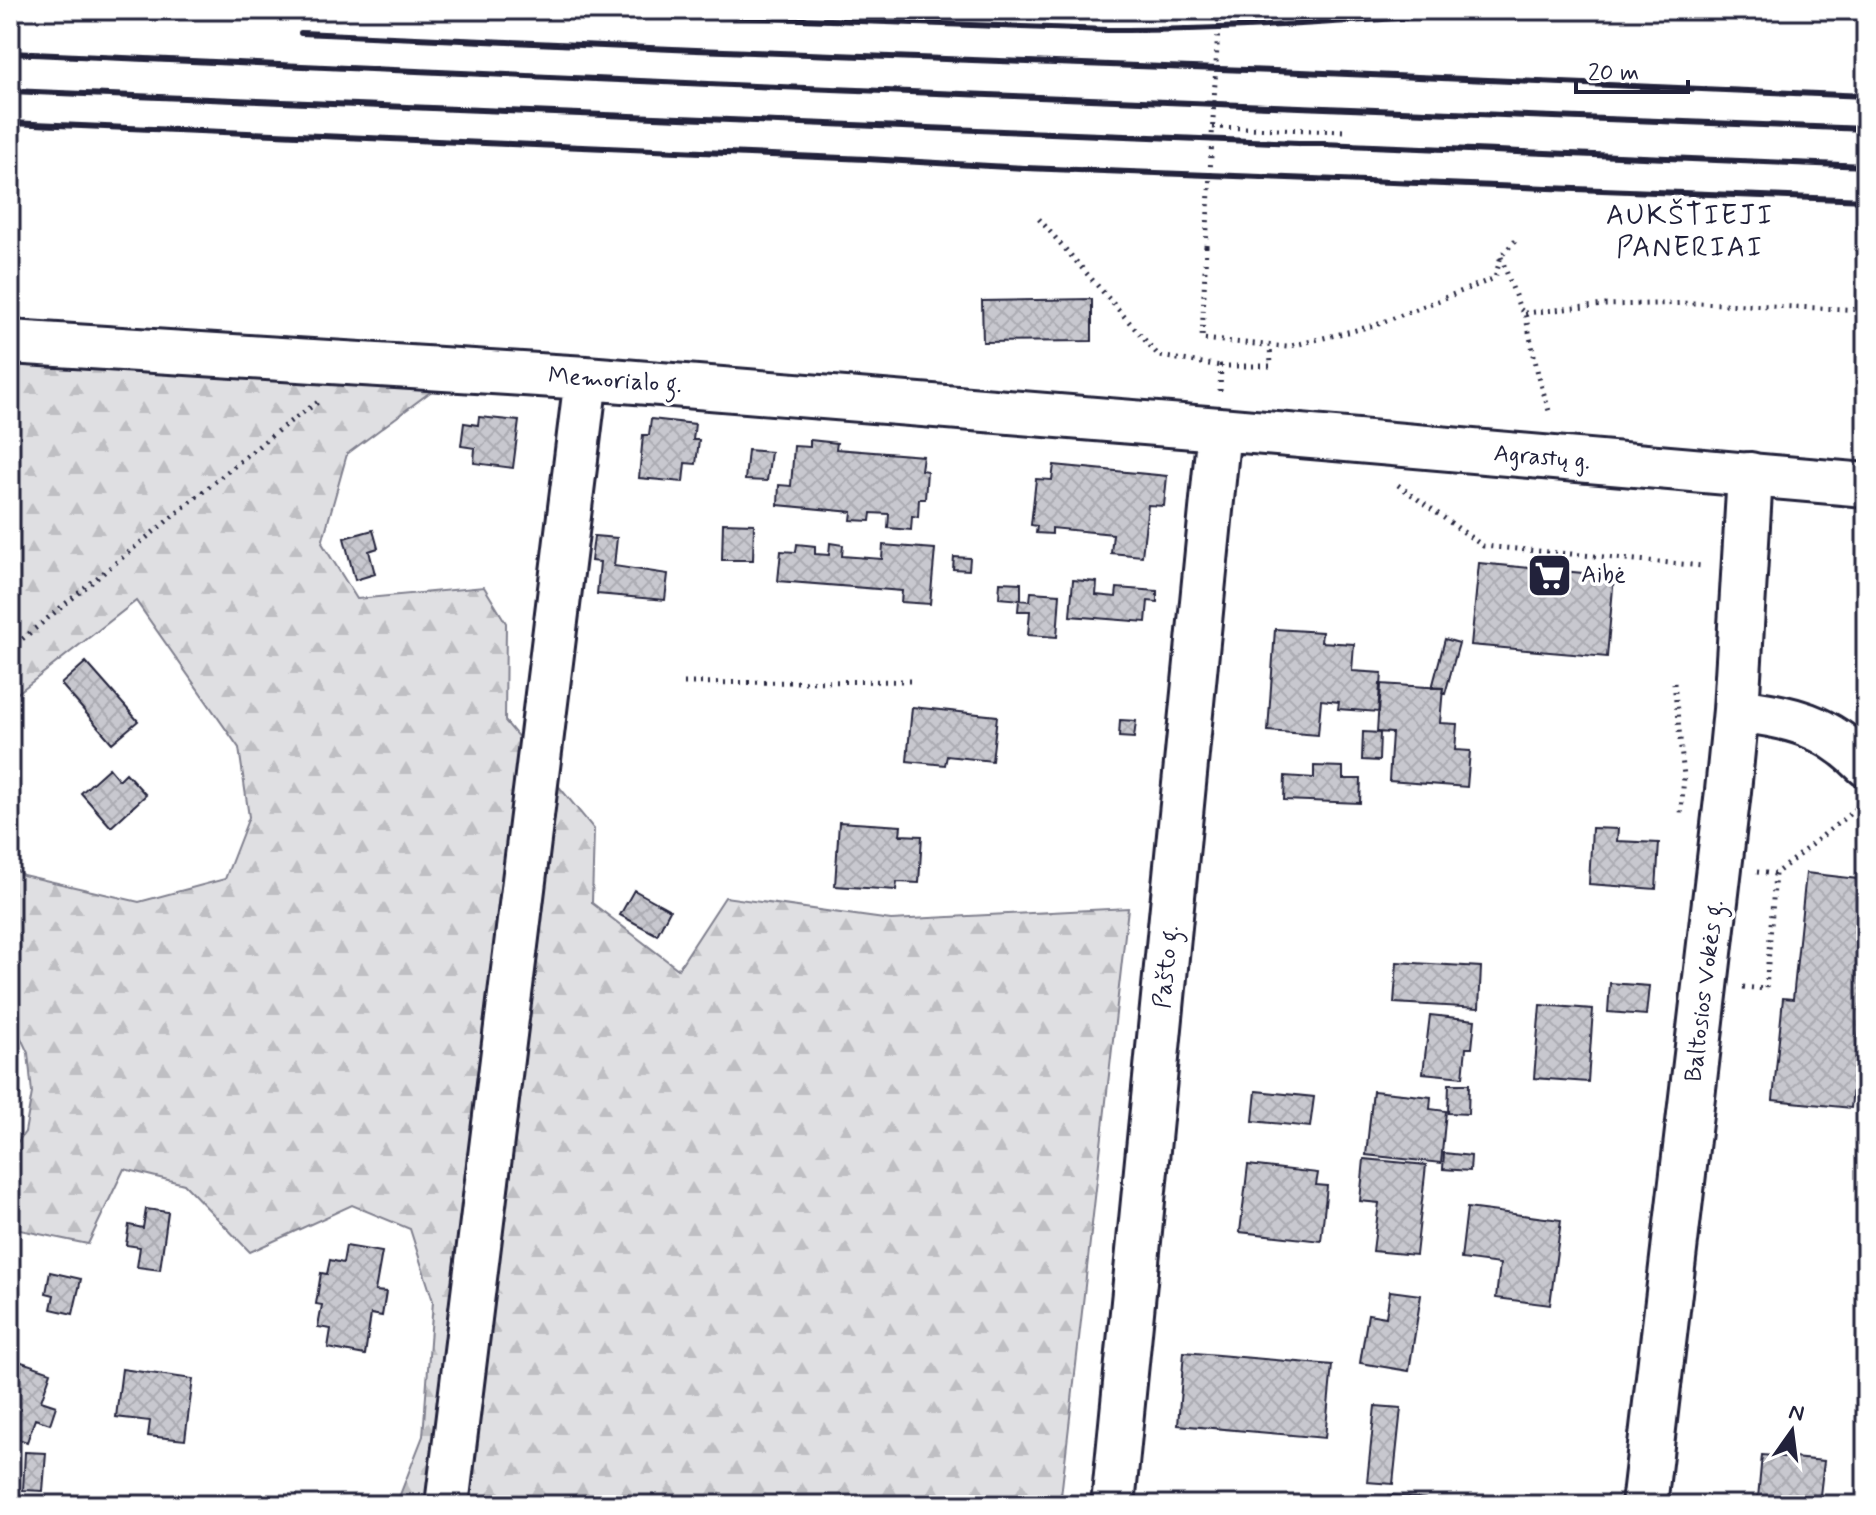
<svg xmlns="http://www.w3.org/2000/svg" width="1876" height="1515" viewBox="0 0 1876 1515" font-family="Mynerve,sans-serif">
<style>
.forest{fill:url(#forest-firs);stroke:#80808e;stroke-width:2}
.building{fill:url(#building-cross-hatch);stroke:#22223b;stroke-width:2}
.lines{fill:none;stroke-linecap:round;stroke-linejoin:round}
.street-casing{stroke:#22223b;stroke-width:48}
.secondary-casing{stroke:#22223b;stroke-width:50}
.path{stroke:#22223b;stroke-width:5;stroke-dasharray:2 6;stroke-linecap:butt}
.street{stroke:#fff;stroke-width:42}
.secondary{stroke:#fff;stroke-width:44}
.rail{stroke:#22223b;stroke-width:6}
.path-bridge{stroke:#22223b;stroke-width:5;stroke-dasharray:2 6;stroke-linecap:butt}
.labels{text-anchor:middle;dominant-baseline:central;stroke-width:7;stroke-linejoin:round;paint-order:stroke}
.street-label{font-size:24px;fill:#22223b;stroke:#fff}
.poi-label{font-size:24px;fill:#22223b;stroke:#fff;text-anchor:start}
.quarter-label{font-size:28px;letter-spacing:2px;fill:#22223b;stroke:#fff}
</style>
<defs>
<pattern id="forest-firs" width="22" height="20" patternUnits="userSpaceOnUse" patternTransform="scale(2)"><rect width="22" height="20" fill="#dfdfe2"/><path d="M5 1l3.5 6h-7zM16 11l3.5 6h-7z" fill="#bfbfc3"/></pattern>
<pattern id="building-cross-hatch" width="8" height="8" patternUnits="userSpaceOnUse" patternTransform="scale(2)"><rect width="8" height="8" fill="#c8c8cf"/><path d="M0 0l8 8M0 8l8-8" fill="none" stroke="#acacb3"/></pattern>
</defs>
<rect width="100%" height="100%" fill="#fff"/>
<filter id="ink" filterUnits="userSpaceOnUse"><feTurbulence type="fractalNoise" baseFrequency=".0125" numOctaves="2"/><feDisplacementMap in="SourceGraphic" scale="16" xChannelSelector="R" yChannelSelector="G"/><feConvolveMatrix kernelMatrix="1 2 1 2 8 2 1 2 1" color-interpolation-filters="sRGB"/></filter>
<g filter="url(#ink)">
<path class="forest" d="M10 358 441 384 347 454 322 543 357 599 484 587 506 623 505 721 594 829 592 903 678 969 725 897 891 920 1128 908 1060 1505H396L423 1436 433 1301 410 1229 352 1205 250 1252 184 1184 124 1169 88 1244 10 1228V1152L25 1132 32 1093 28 1053 13 1021 10 1018V866L23 875 139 902 225 879 249 817 239 748 136 601 10 699Z"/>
<path class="building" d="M1092 299V341L983 342 982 301Z
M479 417 519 421 513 468 474 463 475 448 461 446 464 423 478 425Z
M651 419 695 424 693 440H699L696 464 685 463 683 482 639 478 643 435H649Z
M810 440 837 443 836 449 923 456 921 470 927 471 925 499H919L918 517 912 516 911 530 888 528 889 514 871 513 870 521 851 520 852 512 778 505 779 485 791 486 794 446 810 447Z
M748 450 771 452 767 481 745 480Z
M1054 465 1167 476 1164 506 1148 505 1142 556 1111 553 1113 534 1052 528V534L1036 533 1037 526 1031 525 1036 479 1052 480Z
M723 523 754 524 753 560H722Z
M373 530 378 548 369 551 375 574 355 580 344 538Z
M594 536 617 538 614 566 668 574 665 600 597 594 600 562 591 561Z
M830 543 843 545 842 556 882 559 883 545 935 549 930 604 901 602 902 591 778 581 781 551 796 552 797 544 815 546V554L829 555Z
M954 557 970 558 969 570 953 569Z
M1479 563 1614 576 1607 657 1471 645Z
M1073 580 1097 582 1096 595 1116 597 1117 588 1157 591V602L1148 601 1146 622 1070 616Z
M1000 582 1021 583V600L999 598Z
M1031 592 1060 594 1057 637 1028 635 1030 611H1018L1019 600 1030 601Z
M1275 629 1322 632 1321 642 1354 644 1352 671 1382 673 1379 712 1338 709 1339 702 1321 700 1318 735 1268 731Z
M1445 639 1459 643 1445 694 1442 693 1443 688H1432Z
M86 662 138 721 112 743 61 684Z
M1380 684 1443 688 1440 723 1457 724 1455 750 1470 751 1467 787 1389 781 1392 733 1377 732Z
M912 707 997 716 992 761 947 756 945 765 907 761Z
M1120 720 1136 721 1134 738 1119 737Z
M1363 732 1380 733 1379 761 1362 760Z
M1314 766 1343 767V779H1361L1360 803 1284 800 1285 776 1314 778Z
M109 768 119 780 126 773 146 795 111 827 81 793Z
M839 822 901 826 900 835 922 836 919 883 897 882 896 890 835 886Z
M1592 828 1618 829 1617 841 1659 843 1656 889 1589 884Z
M1806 873 1866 880V1004L1862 1003 1851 1108 1773 1100 1783 998 1793 999Z
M634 890 670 910 657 935 620 915Z
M1397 962 1481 967 1479 1008 1394 1003Z
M1610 983 1649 986 1646 1015 1608 1012Z
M1540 1005 1593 1009 1588 1082 1534 1078Z
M1430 1015 1475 1020 1472 1048H1466L1463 1077 1423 1073Z
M1449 1084H1469L1468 1114 1448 1113Z
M1256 1091 1314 1097 1310 1127 1253 1121Z
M1373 1091 1431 1097 1430 1109 1446 1111 1441 1163 1366 1155Z
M1444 1153 1471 1156 1470 1171 1443 1169Z
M1364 1159 1426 1165 1416 1255 1373 1251 1379 1203 1360 1201Z
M1248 1165 1318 1173 1316 1185 1327 1186 1321 1241 1240 1232Z
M1467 1208 1561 1220 1550 1305 1496 1298 1500 1264 1461 1259Z
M146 1209 168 1212 160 1270 137 1267 140 1247 126 1245 129 1225 143 1228Z
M346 1246 382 1252 375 1291 386 1292 382 1316 371 1314 365 1355 328 1348 331 1329 318 1327 322 1305 316 1304 321 1273 327 1274 330 1260 343 1263Z
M50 1272 81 1279 73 1314 51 1309 54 1295 46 1293Z
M1390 1291 1421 1295 1409 1371 1360 1363 1368 1314 1386 1317Z
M1184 1352 1332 1365 1325 1438 1178 1425Z
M10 1358 51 1372 41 1401 56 1406 50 1424 35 1419 27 1442 10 1436Z
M122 1369 193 1379 185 1440 148 1436 150 1421 116 1417Z
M1375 1406 1401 1408 1393 1484 1367 1482Z
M25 1452 46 1453 43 1491 23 1490Z
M1762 1455 1824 1461 1819 1504 1758 1498Z
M1389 1495 1425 1499 1424 1505H1388Z
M156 1499 202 1503V1505H155Z"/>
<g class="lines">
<defs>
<path id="street" d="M10 342 586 378 1219 429 1866 485
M1736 710C1792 717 1825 724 1866 765
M447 1505 586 378
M1113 1505 1219 429"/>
<path id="secondary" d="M1644 1505 1728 791 1736 710 1750 475"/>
</defs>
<use href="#street" class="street-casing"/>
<use href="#secondary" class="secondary-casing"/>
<path class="path" d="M1213 127 1346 131
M1039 219 1159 356 1221 366
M1206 246 1202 339 1287 347 1376 325 1495 278 1501 256 1515 241
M1501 257 1520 309 1525 313 1538 374 1549 411
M1525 313 1605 305 1698 303 1866 310
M1220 391 1221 366H1271L1270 345
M1398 485 1483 546 1703 566
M10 649 281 428 318 402
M684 683 911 681
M1674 683 1684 776 1681 814
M1757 872 1775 874
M1743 987 1766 989 1775 874 1862 804"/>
<use href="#street" class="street"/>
<use href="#secondary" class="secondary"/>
<path class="rail" d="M550 10 1108 30C1245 30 1382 19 1520 10
M301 33 696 50 1301 72 1866 96
M10 53 754 86 1866 129
M10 91 1866 166
M10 123 867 159 1025 168 1866 200"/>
<path class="path-bridge" d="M1206 246 1219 10"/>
</g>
</g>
<defs>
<symbol id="supermarket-square" viewBox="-11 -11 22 22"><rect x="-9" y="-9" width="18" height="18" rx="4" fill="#22223b" stroke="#fff"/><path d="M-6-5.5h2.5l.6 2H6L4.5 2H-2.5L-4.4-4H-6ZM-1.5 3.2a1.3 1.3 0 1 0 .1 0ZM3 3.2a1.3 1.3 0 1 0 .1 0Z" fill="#fff"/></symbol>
</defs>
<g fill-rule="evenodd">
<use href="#supermarket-square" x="1524" y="550" width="51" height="51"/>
</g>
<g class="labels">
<g class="street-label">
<text transform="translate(615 381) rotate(4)">Memorialo g.</text>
<text transform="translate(1542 458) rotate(5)">Agrastų g.</text>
<text transform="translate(1167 967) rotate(-84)">Pašto g.</text>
<text transform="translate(1705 991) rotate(-83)">Baltosios Vokės g.</text>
</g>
<g class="poi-label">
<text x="1581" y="575">Aibė</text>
</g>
<g class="quarter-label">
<text x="1690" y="216">AUKŠTIEJI<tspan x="1690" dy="32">PANERIAI</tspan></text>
</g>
</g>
<rect width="1876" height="1515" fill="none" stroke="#fff" stroke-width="40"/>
<rect x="20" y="20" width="1836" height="1475" fill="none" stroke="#22223b" stroke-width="3" filter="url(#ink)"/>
<g transform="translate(1792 1431) rotate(14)" stroke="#ffffff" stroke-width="6" paint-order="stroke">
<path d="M0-6L14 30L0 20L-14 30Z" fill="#22223b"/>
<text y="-12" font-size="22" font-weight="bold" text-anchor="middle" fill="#22223b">N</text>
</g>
<path d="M1576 80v12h112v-12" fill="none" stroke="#22223b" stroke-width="4"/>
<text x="1588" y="80" font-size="24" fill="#22223b" stroke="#ffffff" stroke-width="6" paint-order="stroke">20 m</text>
</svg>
